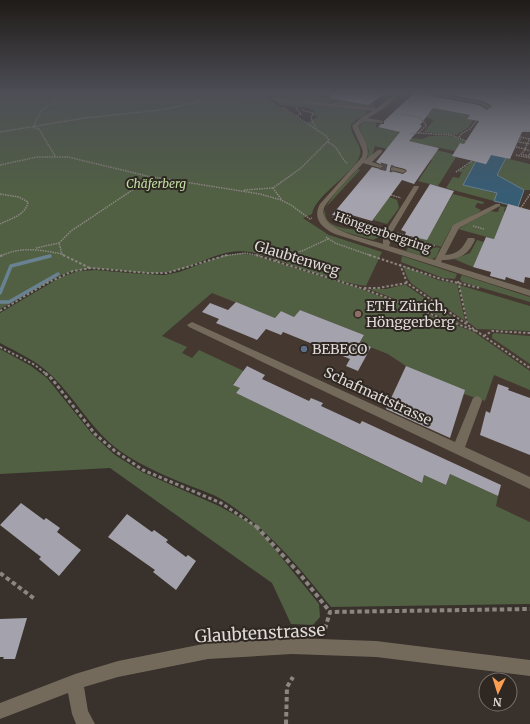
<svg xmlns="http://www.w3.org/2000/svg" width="530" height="724" viewBox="0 0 530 724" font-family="Merriweather,serif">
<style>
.built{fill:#453830}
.green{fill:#516043}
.water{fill:#375d75;stroke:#698292}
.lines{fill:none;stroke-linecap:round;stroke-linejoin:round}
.stream{stroke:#698292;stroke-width:3.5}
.building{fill:#a4a2ac;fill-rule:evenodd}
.minor-tunnel{stroke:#514a46;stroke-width:7;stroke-dasharray:7 3.5;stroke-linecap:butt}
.path-far3{stroke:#8c8682;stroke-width:1.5;stroke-dasharray:1.5 1;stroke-linecap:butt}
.path-far2{stroke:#8c8682;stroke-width:2;stroke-dasharray:2.5 2;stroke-linecap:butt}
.path-far1{stroke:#8c8682;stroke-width:3;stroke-dasharray:3.5 2.5;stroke-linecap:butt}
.path{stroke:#8c8682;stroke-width:4;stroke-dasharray:4.5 3;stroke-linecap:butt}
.minor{fill:#746a5b;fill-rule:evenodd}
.education-dot{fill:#8d6e63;stroke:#2e2722;stroke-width:1.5}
.service-dot{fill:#5c6f8a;stroke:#2e2722;stroke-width:1.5}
.labels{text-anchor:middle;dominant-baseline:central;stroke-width:4;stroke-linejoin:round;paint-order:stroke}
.far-park-label{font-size:12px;font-style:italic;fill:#c0e0a3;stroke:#2e2722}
.far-street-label{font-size:12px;fill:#dfdad7;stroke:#2e2722}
.street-label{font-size:14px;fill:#dfdad7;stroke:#2e2722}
.poi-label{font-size:14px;fill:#dfdad7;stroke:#2e2722;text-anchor:start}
.near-street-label{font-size:17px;fill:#dfdad7;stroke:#2e2722}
</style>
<rect width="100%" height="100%" fill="#38312c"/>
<path class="built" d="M306 93H530V559L135 360 257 254 344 282 366 286 382 252 329 235 302 217 313 211 318 203 333 186 356 139 352 131 351 125 360 117 328 105Z"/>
<path class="green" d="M0 93H263L270 100 306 124 318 116 311 115 315 112 309 108 281 105 266 93H307L334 99 328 104 366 111 367 114 356 120 351 125C350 135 362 144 360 154 357 172 316 194 312 214L303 218 329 235 382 252 366 286C337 282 307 270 279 261 270 258 260 254 250 252 221 247 196 268 168 272 130 277 100 260 61 275L0 309Z
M338 99 368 105 374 101V108L332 104Z
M429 107 470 115 467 119 473 120 468 128 460 132 457 135 424 132 434 120 422 115Z
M364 120 376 123V127L400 132 394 140 453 154 452 156 456 157 438 186 418 181 432 160 375 146 372 156 367 160 369 151 359 127Z
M410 135 412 138 423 139C428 134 450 135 457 138 461 139 462 141 466 142L464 144 460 143 455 151 403 140Z
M505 158 530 164V190H524L497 175Z
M473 161 476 162 463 185 498 194 494 201 446 188 453 177 459 178 462 172H459L461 168 464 169 465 166H468L469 163Z
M358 169 360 170 326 207C318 233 362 228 376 233L379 237 373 240C357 235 335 232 324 218 322 203 348 180 358 169Z
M453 194 484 202 483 204 477 203 475 207 481 210 479 212 451 228 441 247 414 238 415 236 427 239Z
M389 197 397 200 399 208 387 224 373 220Z
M500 206 516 210 505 208 504 211 505 212 494 239 458 229 490 211 498 212Z
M413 240 417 241 416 243 435 248 436 247 440 248 436 257 432 259 406 251Z
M477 240 484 242 473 267 454 259 470 253Z
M241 253 257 256 358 288 474 332 530 371V390L494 375 485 401 464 394 406 366 388 354 360 343 364 335 300 310 294 317 281 311 275 318 212 293 162 336 187 347 182 353 192 358 199 350 250 374 244 382 237 379 233 384 240 388 236 393 421 483 424 475 446 485 450 474 498 496 496 506 530 522V604L331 607C299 567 266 526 221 499 213 494 203 491 193 487 168 477 143 467 120 451 92 431 76 399 51 375 37 361 17 352 0 343V313L59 278 78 271 96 270 129 273 164 275 179 272 222 256Z
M402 256 457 274 455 279 443 278 401 262Z
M406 267 438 280 457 284 465 321 412 284 408 279 404 269Z
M462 275 530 297V302L462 282 460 279Z
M403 285H406L463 325 369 289H386Z
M459 285 530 306V331L477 329 468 322Z
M494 333 530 336V364L492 338V335Z
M0 349 31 366 47 378 92 434 115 455 142 472 219 506 256 526 319 604 320 617 313 625 291 624 272 583 110 468 0 474Z"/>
<path class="water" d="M493 151 507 156 497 175 524 190 518 207 494 201 497 193 463 185 476 161 486 164Z"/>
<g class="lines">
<path class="stream" d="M0 293 11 266 50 256
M0 302H9L58 274"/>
</g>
<path class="building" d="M330 93H386L368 105 330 98Z
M414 93H424L427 95 479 105 487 110 492 106 483 101 440 93H530V132H522L510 159 491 155 486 164 452 156 460 143 464 144 479 121 467 119 470 115 433 108 420 125 422 126 409 141 439 148 414 184 402 180 372 221 348 214 345 217 332 215 372 167 380 169 384 166 376 162 400 132 378 127 381 124H384V121ZM393 166 405 169 407 171 403 174 391 171 390 168Z
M430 184 454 191 427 240 405 235 406 232 401 230Z
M508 204 530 210V278L525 277 524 283 506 277 505 280 490 276 491 272 473 267 486 237 494 239Z
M236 302 275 318 281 311 294 317 300 310 364 335 360 342 371 347 358 371 346 366 350 359 283 332 281 335 266 329 257 340 216 323 219 319 202 312 210 303 228 310Z
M247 366 265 375 262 379 309 401 311 398 323 403 321 406 360 424 362 421 501 485 498 496 450 474 446 485 424 475 422 483 236 393 240 388 233 385Z
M406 366 465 390 450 438 386 409Z
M498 384 509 388 508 390 530 398V455L480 435 486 411 490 413Z
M21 503 44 520 46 518 60 528 57 532 81 550 59 576 39 559 41 557 0 525Z
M127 514 152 532 154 530 168 540 166 542 186 557 188 555 196 561 176 590 153 572 155 570 108 537Z
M27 618 15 659H3L4 657H0V619Z"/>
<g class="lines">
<path class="minor-tunnel" d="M380 166 393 169"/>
<path class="path-far3" d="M194 93 264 98
M502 93 530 98
M487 97 530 104
M339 98 345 93
M365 102 370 97
M296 108 301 114 296 116
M302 110 313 113 311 118 316 129
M400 114C410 116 422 115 426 126L418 133 409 134
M523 131H530
M0 132 85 118 161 110 197 102 204 98 206 93
M418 133 451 135 466 141
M459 137 462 133 470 129 476 121
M529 139 521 137 519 142 530 144
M328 142C341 149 339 157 348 164
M516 147 525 149 530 138
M525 149 530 151
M525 150 521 154 529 156 530 153
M516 155 530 158
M55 156 39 129 33 127 41 111 69 93
M0 165 37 157H68L147 176 260 194 281 200 291 205 310 219 312 218
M456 172 472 161
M244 190 273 188
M0 194 19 197 28 202C26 215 10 219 0 224
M391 195 401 198
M281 199 273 188 301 168 329 140 326 136 282 107
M521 208 530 194
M473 226 484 229
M397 233 412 238
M326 237 335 243 372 256
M412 239 436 246
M407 247 412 237
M36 248 59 243
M1 256C21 246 41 250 62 254
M65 256 62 254 59 243 71 231 152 177
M222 256 246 253 260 256
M280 256 302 251 328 239"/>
<path class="path-far2" d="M63 255 90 268
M256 255 361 288 476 331
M369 255 441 279 480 288
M0 256 3 255
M275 261 283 255
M400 264 407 283 530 368
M458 281 467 323
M364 288H378L407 283
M0 311 47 283 73 271 91 268 148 273H167L227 255
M484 336 492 331 530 333
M0 347 35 365 46 374"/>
<path class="path-far1" d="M45 373 52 379 95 434 115 451 143 470 221 503 257 527"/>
<path class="path" d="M256 526 299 573 330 612
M0 573 36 600
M325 629 330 612 530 609
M286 724 287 687 293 677"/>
<path class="minor" d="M396 93H400L386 107 368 118 383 121V123L364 121 358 126C362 136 373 151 365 160L378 150H382V152L372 162 383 166 380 168 363 163C355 172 328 199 324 208 317 230 368 239 383 244V237L380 234 332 218 336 216 386 231 414 186H418L419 187 390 236 391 240 389 246 435 260 453 225 496 204H500V206L459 228 445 255C458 254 462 249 468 238H474L475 240C468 255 459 260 442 260L441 262 530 290V296L335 234C322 228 312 219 320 204L362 157 363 151 352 126 361 118 372 111 269 99 271 98 377 108Z
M425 93H433L483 102 491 107 488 109 480 104 427 94Z
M393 167 405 170 406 171 403 173 391 170V168Z
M192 322 455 442 473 398 477 396 481 398 482 401 465 447 530 477V489L189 327 187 325Z
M292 638 376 641 530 660V676L376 657 292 654 208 659 118 677 84 687 88 711 95 724H76L72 714 68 693 0 719V703L75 674 118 661 208 643Z"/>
</g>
<linearGradient id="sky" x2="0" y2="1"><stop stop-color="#1f1b18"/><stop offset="0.48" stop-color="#4d4e56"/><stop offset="1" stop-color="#4d4e56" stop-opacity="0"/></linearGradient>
<rect width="530" height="194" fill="url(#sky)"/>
<circle class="education-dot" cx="358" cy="314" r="4"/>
<circle class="service-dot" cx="304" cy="349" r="4"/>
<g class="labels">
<g class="far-park-label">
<text x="156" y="183">Chäferberg</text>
</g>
<g class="far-street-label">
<text transform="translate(383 232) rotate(19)">Hönggerbergring</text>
</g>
<g class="street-label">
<text transform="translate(297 258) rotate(17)">Glaubtenweg</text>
<text transform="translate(378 396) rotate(25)">Schafmattstrasse</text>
</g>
<g class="poi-label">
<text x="366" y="306">ETH Zürich,<tspan x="366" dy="16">Hönggerberg</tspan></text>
<text x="312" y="349">BEBECO</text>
</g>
<g class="near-street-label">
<text transform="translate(260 633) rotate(-3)">Glaubtenstrasse</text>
</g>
</g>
<g transform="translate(498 692) rotate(184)"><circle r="19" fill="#2e2722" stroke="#756f6a"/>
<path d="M0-3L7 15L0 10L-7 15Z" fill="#fc9e52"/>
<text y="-6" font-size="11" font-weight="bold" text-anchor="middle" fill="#dfdad7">N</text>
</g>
</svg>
